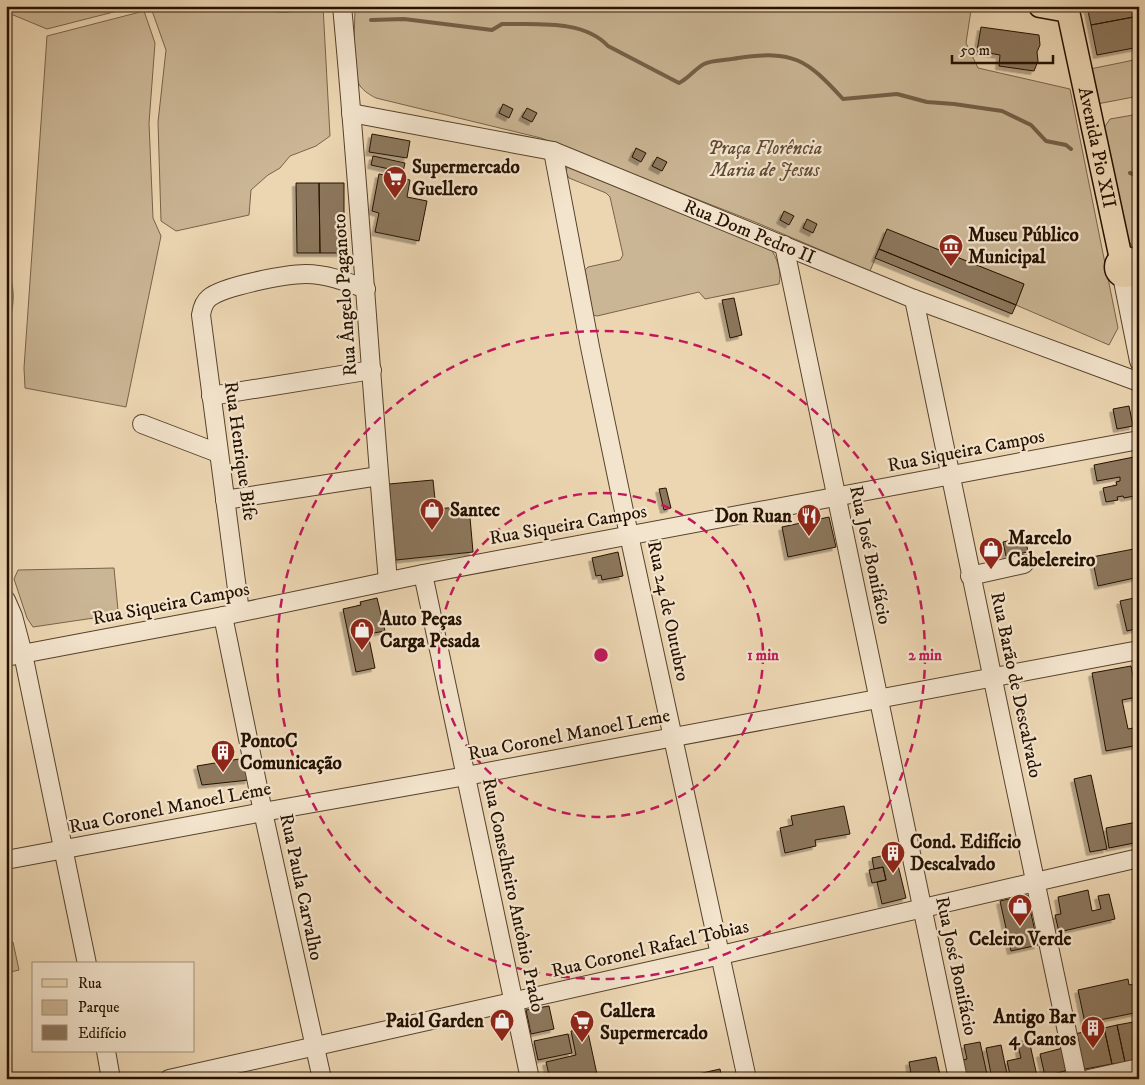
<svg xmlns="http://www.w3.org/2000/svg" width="1145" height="1085" viewBox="0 0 1145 1085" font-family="'IM FELL DW Pica',serif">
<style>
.green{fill:#cab594;stroke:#78634a}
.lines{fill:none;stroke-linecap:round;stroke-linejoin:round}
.stream{stroke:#745f46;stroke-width:4}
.building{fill:#8c775d;stroke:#251100;filter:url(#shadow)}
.minor-casing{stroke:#57422c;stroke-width:20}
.major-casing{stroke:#251100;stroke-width:25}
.minor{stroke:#f3e4cd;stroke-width:18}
.major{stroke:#ecd6b2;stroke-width:22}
.ring{fill:none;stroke:#c2185b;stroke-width:2.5;stroke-dasharray:9 6}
.labels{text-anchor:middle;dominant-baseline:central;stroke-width:4.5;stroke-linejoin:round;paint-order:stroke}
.street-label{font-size:19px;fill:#251100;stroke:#f3e4cd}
.park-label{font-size:19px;font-style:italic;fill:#5f4a34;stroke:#f3e4cd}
.poi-label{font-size:19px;font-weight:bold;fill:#251100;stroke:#f3e4cd;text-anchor:start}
.centre{fill:#c2185b;stroke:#f3e4cd;stroke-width:2.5}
.ring-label{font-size:15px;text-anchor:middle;font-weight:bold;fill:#c2185b;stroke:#f3e4cd;stroke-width:4.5;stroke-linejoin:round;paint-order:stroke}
</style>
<defs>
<filter id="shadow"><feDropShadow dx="-3.5" dy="3.5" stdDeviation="0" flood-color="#0004"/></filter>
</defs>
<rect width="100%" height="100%" fill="#ecd6b2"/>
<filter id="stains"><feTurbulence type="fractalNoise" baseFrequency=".004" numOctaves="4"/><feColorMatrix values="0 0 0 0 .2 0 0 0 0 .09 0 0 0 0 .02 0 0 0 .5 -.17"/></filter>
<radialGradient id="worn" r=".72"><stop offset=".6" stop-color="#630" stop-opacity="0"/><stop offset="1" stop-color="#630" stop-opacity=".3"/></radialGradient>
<path class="green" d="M6 6H137L47 29 6 12Z
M147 6H323L330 136 316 146 290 156 280 168 268 175 251 190 249 215 176 231 161 221 158 122 166 50 151 8Z
M355 6H948L971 10 966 43 978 68 1070 89 1118 328 1109 345 1016 305 1024 284 887 230 870 271 755 222 541 138 376 98C370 95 365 92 360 86 351 72 355 24 355 6Z
M144 11 155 43 149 123 153 218 161 236 126 407 25 388 24 368 47 36Z
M1139 59V96L1097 104 1090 69Z
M1139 114V252L1134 249 1122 231 1102 131 1110 119Z
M567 167 770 248C777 257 782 272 779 284L705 299 699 292 597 316 593 315 585 270 588 267 620 260 623 255 610 197 606 193 569 178 566 173Z
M6 267C17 288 14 310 6 332Z
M114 568 118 610 114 615 33 627 27 618 14 579 18 570Z
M13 942 19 970 6 973V943Z"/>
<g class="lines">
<path class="stream" d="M261 6C280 14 290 11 309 6
M371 20 404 19 492 30 502 24C536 25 583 19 608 46L679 83C689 78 696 68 704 64 711 60 730 60 738 58 794 50 806 59 843 99L897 94 927 102 954 104 1002 111 1031 125 1046 141 1066 145 1071 149
M1130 173 1139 176"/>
</g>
<path class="building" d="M1087 6H1139V16L1091 25Z
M1139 16V47L1097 55 1091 25Z
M981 27 1039 35 1040 45 1037 52 1038 61 1034 71 999 66 1000 55 977 51Z
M503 104 513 109 509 118 499 113Z
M527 108 537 113 532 122 522 117Z
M372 134 410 141 407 158 369 152Z
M636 148 646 153 641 162 632 157Z
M373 156 405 163 403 172 371 165Z
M657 157 667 162 662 171 652 166Z
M379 174 410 180 407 197 427 201 419 241 375 232 379 213 372 211Z
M296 183H319L320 253H297Z
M319 183H344V253H320Z
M784 211 794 216 789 225 780 220Z
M807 219 817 224 813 233 803 228Z
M887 229 1024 284 1016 305 879 249Z
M879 249 1016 305 1012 314 875 258Z
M734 298 742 335 730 338 722 300Z
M1129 406 1133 426 1117 429 1113 409Z
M1139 456V495L1124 498 1123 496 1117 497 1118 500 1106 502 1103 488 1117 485 1116 482 1120 481V477L1097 481 1094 465Z
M433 480 436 509 469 506 473 552 396 560 389 484Z
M666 488 671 508 664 510 659 489Z
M829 517 836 547 788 557 782 527Z
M1025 537 1028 552 1006 556 1003 542Z
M1139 548V577L1098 586 1092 557Z
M618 552 623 576 602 580 601 575 596 576 592 558Z
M1139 597V628L1127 631 1120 601Z
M377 598 385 631 368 634 375 668 356 672 343 609 361 605 360 602Z
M1131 666 1137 697 1122 700 1128 729 1139 727V745L1106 751 1092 673Z
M245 758 249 780 202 785 197 766Z
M1091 775 1107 849 1090 852 1074 779Z
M844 806 850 834 815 840 816 846 785 853 780 828 793 825 791 816Z
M1137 822 1139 842 1109 848 1106 828Z
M895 853 906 898 882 904 877 882 886 880 883 867 874 869 872 858Z
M883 867 886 880 872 883 869 870Z
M1088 890 1092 911 1101 909 1098 896 1109 894 1115 919 1059 932 1055 915 1061 914 1058 897Z
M1027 895 1038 945 1011 951 1000 901Z
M1128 979 1129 985 1134 984 1139 1012 1085 1023 1078 990Z
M549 1006 554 1029 531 1034 526 1010Z
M1139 1021V1059L1125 1062 1117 1025Z
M1117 1025 1125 1062 1112 1064 1104 1028Z
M587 1028 598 1079H550L546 1062 576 1055 571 1031Z
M1104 1028 1112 1064 1085 1069 1081 1064 1074 1034Z
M568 1034 572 1053 538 1060 534 1041Z
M1029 1040 1037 1076 1022 1079H1011L1007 1061 1021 1058 1017 1042Z
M980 1042 988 1079H967L963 1060 967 1059 964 1045Z
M1001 1045 1008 1079H992L986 1048Z
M1063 1048 1067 1066 1065 1071 1045 1076 1040 1054Z
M936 1057 941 1079H912L909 1062Z
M720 1069 722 1079H699L698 1074Z"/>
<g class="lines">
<defs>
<g id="minor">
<path d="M342 6C360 198 371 389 388 581"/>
<path id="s1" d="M351 113 553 151 914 299 1139 382"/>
<path d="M553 151 590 347 629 535 747 1079"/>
<path d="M784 245 958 1079"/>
<path d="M1122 276 1139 361"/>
<path d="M914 299C967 560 1022 819 1077 1079"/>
<path d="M211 396 372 370"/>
<path d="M142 424 218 453"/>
<path d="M225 500 379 476"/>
<path d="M423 574 530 1079"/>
<path d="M970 576 1024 564"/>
<path d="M6 600 13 616 23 654 87 964"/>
<path d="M240 612 201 315C202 309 204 302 209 298 223 286 287 274 306 274 327 274 347 282 366 289"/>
<path d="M223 616 263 812 322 1079"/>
<path d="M6 657 223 616 423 574 1139 440"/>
<path d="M6 860 263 812 466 776 1139 650"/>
<path d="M106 1051 111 1079"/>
<path d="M169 1079 721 955 1139 858"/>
<path d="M1089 1079 1139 1068"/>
</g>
<g id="major">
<path id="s2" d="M1040 6 1068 11 1121 259"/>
<circle cx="1125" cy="267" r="9"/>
</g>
</defs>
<use href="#minor" class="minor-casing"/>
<use href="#major" class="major-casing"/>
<use href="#minor" class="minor"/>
<use href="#major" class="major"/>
</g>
<g class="ring">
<circle cx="601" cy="655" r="162"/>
<circle cx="601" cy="655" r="324"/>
</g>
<defs>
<symbol id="supermarket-pin" viewBox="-11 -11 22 30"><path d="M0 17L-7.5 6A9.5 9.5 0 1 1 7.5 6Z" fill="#8f2418" stroke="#f3e4cd"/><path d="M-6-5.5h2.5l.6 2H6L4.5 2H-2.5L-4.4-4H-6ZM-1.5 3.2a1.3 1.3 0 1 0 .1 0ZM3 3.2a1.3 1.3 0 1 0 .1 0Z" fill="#fff"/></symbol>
<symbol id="museum-pin" viewBox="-11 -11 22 30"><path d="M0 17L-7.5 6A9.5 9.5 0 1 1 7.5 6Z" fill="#8f2418" stroke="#f3e4cd"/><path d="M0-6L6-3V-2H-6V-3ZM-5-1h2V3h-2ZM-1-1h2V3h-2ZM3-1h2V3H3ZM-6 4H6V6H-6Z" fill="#fff"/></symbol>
<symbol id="shop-pin" viewBox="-11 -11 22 30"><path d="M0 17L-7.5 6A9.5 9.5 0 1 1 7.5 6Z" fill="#8f2418" stroke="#f3e4cd"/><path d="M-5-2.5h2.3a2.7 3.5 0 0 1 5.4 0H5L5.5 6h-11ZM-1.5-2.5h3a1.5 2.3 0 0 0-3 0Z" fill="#fff"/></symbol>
<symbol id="restaurant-pin" viewBox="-11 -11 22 30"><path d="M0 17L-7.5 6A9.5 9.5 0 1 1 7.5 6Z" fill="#8f2418" stroke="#f3e4cd"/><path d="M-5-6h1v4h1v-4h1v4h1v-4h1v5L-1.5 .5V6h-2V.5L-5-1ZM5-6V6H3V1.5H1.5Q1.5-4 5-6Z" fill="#fff"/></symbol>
<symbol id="building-pin" viewBox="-11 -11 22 30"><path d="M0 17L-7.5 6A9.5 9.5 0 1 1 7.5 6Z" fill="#8f2418" stroke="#f3e4cd"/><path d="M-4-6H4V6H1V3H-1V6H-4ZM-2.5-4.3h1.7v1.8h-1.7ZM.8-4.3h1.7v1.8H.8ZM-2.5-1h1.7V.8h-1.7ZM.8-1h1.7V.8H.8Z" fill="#fff"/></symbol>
</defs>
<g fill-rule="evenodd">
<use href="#supermarket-pin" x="381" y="164" width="28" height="38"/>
<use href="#museum-pin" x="937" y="232" width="28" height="38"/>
<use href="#shop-pin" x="418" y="496" width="28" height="38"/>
<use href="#restaurant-pin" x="795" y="502" width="28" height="38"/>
<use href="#shop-pin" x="977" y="535" width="28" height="38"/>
<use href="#shop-pin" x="348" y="616" width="28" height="38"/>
<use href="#building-pin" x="209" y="738" width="28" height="38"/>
<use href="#building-pin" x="879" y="839" width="28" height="38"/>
<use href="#shop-pin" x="1006" y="892" width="28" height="38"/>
<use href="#shop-pin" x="488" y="1007" width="28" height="38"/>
<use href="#supermarket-pin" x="568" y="1008" width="28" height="38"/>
<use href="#building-pin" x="1079" y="1014" width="28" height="38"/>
</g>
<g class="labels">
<g class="street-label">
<text stroke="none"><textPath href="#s2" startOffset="168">Avenida Pio XII</textPath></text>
<text stroke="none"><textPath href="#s1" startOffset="418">Rua Dom Pedro II</textPath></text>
<text transform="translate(345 295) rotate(-94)">Rua Ângelo Paganoto</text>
<text transform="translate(240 451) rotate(82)">Rua Henrique Bife</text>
<text transform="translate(966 451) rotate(-11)">Rua Siqueira Campos</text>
<text transform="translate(568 525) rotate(-10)">Rua Siqueira Campos</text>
<text transform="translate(870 555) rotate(78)">Rua José Bonifácio</text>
<text transform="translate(171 604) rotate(-11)">Rua Siqueira Campos</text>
<text transform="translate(668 611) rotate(78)">Rua 24 de Outubro</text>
<text transform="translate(1016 685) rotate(78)">Rua Barão de Descalvado</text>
<text transform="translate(569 735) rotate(-11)">Rua Coronel Manoel Leme</text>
<text transform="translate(170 808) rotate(-11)">Rua Coronel Manoel Leme</text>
<text transform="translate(301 887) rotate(78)">Rua Paula Carvalho</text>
<text transform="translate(513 895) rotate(78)">Rua Conselheiro Antônio Prado</text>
<text transform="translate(650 949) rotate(-13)">Rua Coronel Rafael Tobias</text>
<text transform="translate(956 966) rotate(78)">Rua José Bonifácio</text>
</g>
<g class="park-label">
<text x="765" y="148">Praça Florência<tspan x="765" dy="22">Maria de Jesus</tspan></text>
</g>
<g class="poi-label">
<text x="412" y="167">Supermercado<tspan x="412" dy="22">Guellero</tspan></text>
<text x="968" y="235">Museu Público<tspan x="968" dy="22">Municipal</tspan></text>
<text x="450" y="510">Santec</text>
<text x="792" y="516" text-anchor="end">Don Ruan</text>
<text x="1008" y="538">Marcelo<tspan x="1008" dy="22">Cabelereiro</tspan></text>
<text x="380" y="619">Auto Peças<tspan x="380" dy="22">Carga Pesada</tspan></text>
<text x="240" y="741">PontoC<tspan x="240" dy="22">Comunicação</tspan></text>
<text x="910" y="842">Cond. Edifício<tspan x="910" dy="22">Descalvado</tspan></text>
<text x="1020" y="939" text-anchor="middle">Celeiro Verde</text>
<text x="600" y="1011">Callera<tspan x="600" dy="22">Supermercado</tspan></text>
<text x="1076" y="1017" text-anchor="end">Antigo Bar<tspan x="1076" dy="22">4 Cantos</tspan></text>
<text x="484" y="1021" text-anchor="end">Paiol Garden</text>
</g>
</g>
<circle cx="601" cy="655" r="8" class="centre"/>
<g class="ring-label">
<text x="763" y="660">1 min</text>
<text x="925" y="660">2 min</text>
</g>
<rect width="1145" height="1085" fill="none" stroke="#ecd6b2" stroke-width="25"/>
<rect x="8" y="8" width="1130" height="1070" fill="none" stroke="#251100" stroke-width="2.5"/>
<rect x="12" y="12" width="1120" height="1060" fill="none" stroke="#251100"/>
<rect x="32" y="962" width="162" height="90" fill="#f3e4cd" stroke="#a1907b"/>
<rect x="42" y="979" width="25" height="8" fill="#ecd6b2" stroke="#a1907b"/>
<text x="78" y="988" font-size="15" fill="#251100">Rua</text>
<rect x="42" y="1000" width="25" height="15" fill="#cab594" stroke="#a1907b"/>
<text x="78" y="1012" font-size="15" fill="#251100">Parque</text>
<rect x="42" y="1025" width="25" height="15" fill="#8c775d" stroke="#a1907b"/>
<text x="78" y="1038" font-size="15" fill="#251100">Edifício</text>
<path d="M952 55v8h101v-8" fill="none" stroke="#251100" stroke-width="2.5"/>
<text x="960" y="55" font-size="15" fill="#251100" stroke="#f3e4cd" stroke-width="4" paint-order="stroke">50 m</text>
<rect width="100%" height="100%" filter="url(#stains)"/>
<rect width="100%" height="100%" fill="url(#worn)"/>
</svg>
